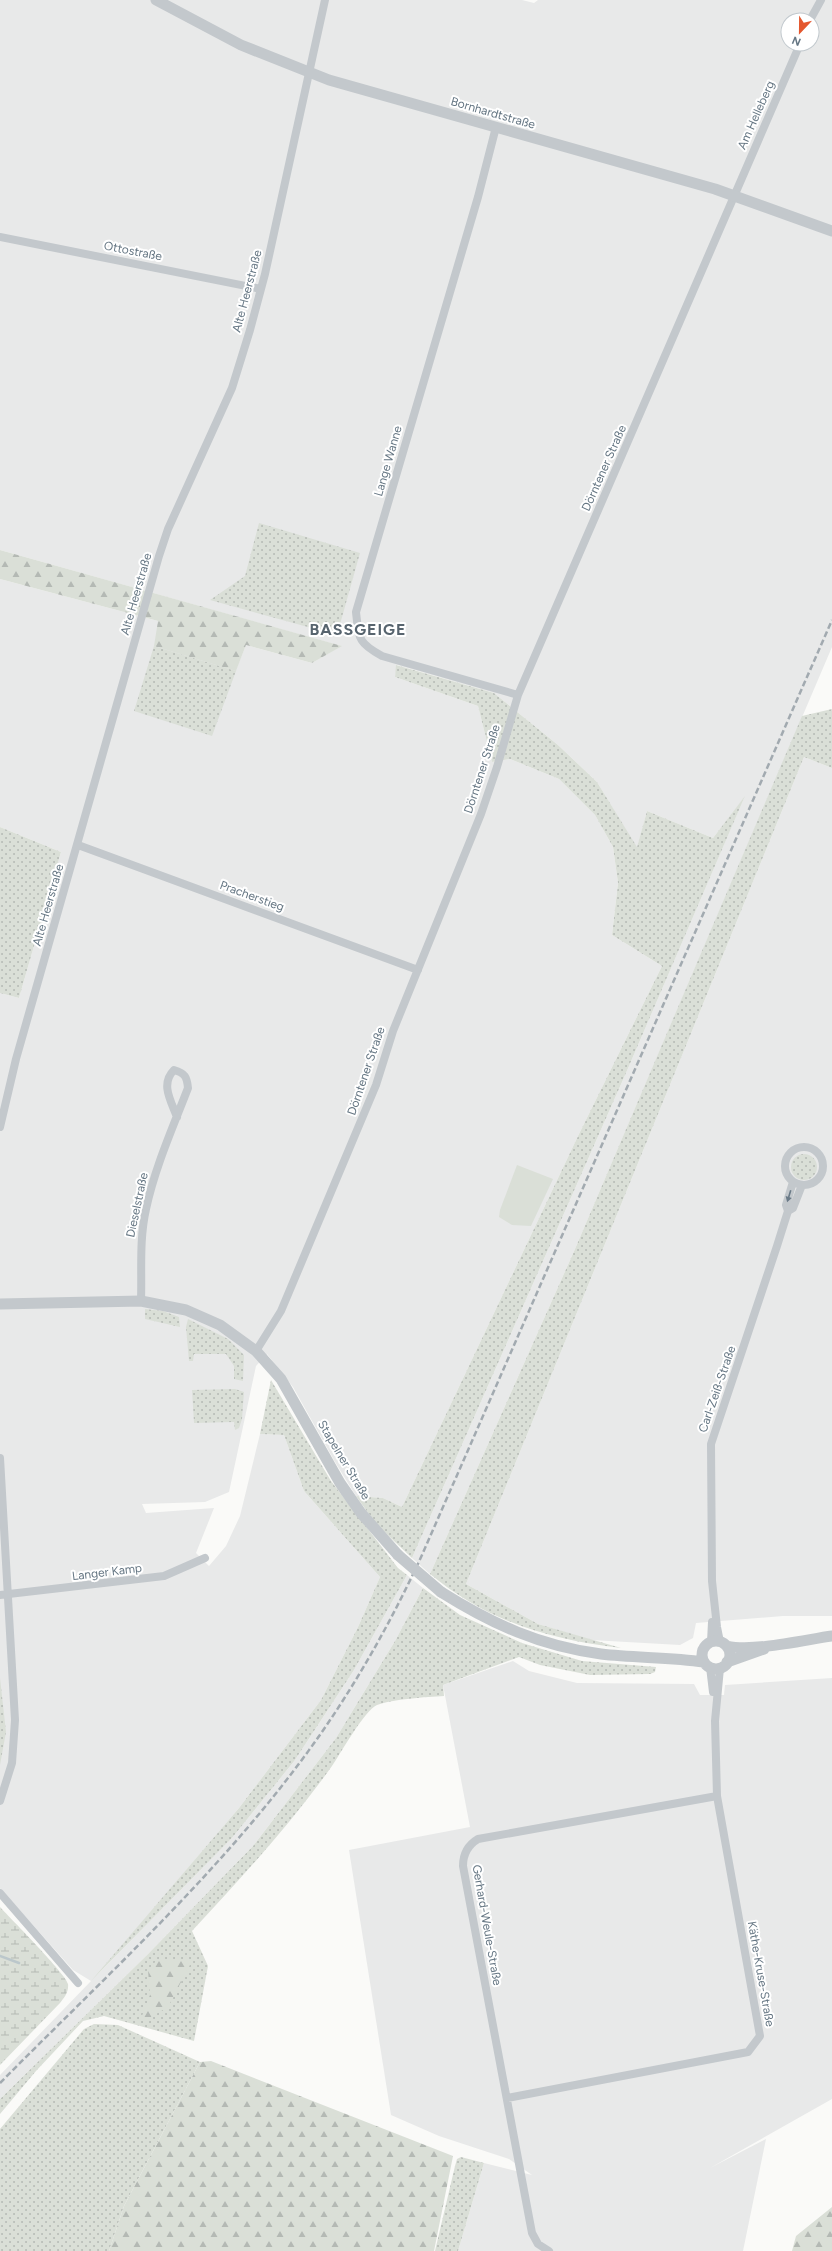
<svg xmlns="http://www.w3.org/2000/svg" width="832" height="2251" viewBox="0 0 832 2251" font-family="Figtree,sans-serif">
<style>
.built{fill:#e8e9e9;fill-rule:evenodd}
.grass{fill:url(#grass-dots)}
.forest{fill:url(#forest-firs)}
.wetland{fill:url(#wetland-marsh)}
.pitch{fill:#dadfd7}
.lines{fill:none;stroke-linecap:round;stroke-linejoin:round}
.stream{stroke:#bbc7cb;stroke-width:2.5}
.minor{stroke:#c3c8cc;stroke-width:8}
.tertiary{stroke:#c3c8cc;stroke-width:11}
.rail{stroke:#a2aab0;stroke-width:2.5;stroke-dasharray:6 3;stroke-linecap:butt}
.tertiary-bridge{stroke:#c3c8cc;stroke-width:11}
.oneway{fill:#6a7a87}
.labels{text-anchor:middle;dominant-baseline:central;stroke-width:4;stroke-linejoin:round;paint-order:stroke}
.street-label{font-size:12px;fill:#657683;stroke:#fff}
.district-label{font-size:16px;font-weight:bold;letter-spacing:1px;fill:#57646e;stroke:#fff}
</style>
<defs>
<pattern id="grass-dots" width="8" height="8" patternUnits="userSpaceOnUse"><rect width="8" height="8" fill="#dadfd7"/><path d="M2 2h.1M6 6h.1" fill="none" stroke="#b4b9b4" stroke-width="1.8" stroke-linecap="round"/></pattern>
<pattern id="forest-firs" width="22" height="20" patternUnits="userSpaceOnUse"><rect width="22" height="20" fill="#dadfd7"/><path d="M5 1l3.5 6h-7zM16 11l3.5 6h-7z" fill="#b4b9b4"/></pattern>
<pattern id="wetland-marsh" width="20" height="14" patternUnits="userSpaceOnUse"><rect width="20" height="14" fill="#dadfd7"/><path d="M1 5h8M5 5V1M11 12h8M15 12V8" fill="none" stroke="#b4b9b4"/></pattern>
</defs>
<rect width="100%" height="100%" fill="#fafaf8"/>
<path class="built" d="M0 0H522L534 3 538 0H832V647L575 1249 430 1574 412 1558 626 1073 744 798 713 838 647 811 637 848 597 782 558 745 494 693 397 665 395 677 478 706 492 762 510 759 559 779 595 815 613 847 618 883 612 935 662 966 578 1136 402 1507 383 1498 356 1496 335 1462 293 1387 267 1354 256 1366 229 1492 205 1502 142 1504 146 1513 214 1508 196 1553 209 1566 226 1546 240 1516 260 1434 284 1435 304 1491 380 1577 358 1627 321 1700 239 1808 96 1976 232 1838 295 1760 354 1670 407 1575 423 1588 395 1641 336 1738 253 1846 148 1954 0 2099V2075L91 1981 73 1970 0 1888V993L19 998 61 852 0 827V579L158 621 236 670 246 645 312 663 341 646 0 550ZM788 20H812V44H788Z
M804 757 832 768V1616H783L696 1623 693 1638 680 1645 591 1640 538 1624 466 1584Z
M513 1661 529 1671 577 1683 694 1684 700 1695H724L725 1685 832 1678V2099L710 2168 766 2139 743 2251H458L484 2163 532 2175 509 2159 439 2136 391 2115 349 1850 470 1827 443 1685Z"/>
<path class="grass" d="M259 523 360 553 337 635 210 600 245 576Z
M154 646 236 671 212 736 134 711Z
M396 665 494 693 558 745 597 782 637 847 647 811 713 838 745 796 626 1073 412 1558 376 1524 356 1496 383 1498 402 1507 578 1136 662 966 612 935 618 883 613 847 595 815 559 779 510 759 492 762 478 706 395 677Z
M832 709V768L804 757 466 1584 538 1624 621 1648C550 1640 487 1621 430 1574L575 1249 802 716Z
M0 827 61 852 19 998 0 993Z
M791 1167a13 13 0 1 1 26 0a13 13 0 1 1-26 0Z
M145 1309 163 1311 179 1317 180 1327 145 1319Z
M188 1319 228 1339 244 1355 243 1381 234 1379V1366L226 1354H194L193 1361H189L186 1327Z
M271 1380 331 1481 398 1568 407 1575 354 1670 295 1760 232 1838 91 1981 239 1808 321 1700 358 1627 380 1577 304 1491 284 1435 260 1434Z
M235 1389 244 1392 242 1419 239 1428 235 1430 234 1422 194 1423 192 1390Z
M423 1588 460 1615 522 1643 582 1661 656 1667 655 1672 650 1674 590 1675 540 1665 519 1657 443 1685 444 1696C426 1697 393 1699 377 1705 364 1711 341 1753 332 1766 290 1825 241 1878 192 1931L208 1966 194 2041 104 2016 83 2021 36 2071 0 2114V2099L148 1954 253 1846 336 1738 395 1641Z
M0 1678 6 1732 0 1765Z
M94 2024 118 2025 200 2062 124 2206 109 2251H0V2129L84 2029Z
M461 2157 484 2163 458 2251H435L455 2166 457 2159Z"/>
<path class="forest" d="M0 550 342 646 312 663 246 645 236 671 154 646 158 621 0 579Z
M193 1959 168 2007 144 2021 142 2016 150 1995 148 1970 157 1960Z
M211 2061 453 2156 434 2251H109L124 2206 200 2062Z
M832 2207V2251H792L796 2236Z"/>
<path class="wetland" d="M0 1907C11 1919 66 1974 68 1984 69 1992 64 1998 60 2003L0 2065Z"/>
<path class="pitch" d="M517 1165 553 1179 531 1226 512 1225 499 1217 500 1210Z"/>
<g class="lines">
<path class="stream" d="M0 1956 19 1963"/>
<path class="minor" d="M810 20 821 0
M496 127 478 197 356 612C359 639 358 643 382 656L518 695
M0 237 261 289
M78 845 418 970
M0 1127 16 1059 159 556 168 529 232 388 250 330 265 274 325 0
M785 1166a19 19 0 1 1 38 0a19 19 0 1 1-38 0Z
M788 1211 793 1208 802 1185
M141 1301C142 1271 139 1240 146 1209 155 1167 173 1127 188 1088 187 1077 185 1073 174 1070 160 1084 171 1101 177 1117
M256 1351 281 1311 376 1085 393 1031 481 814 497 767 518 695 800 44
M0 1458 15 1720 12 1763 0 1801
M0 1595 164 1576 205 1558
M711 1642 712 1622
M720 1642 717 1627 712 1581 711 1444 777 1246 788 1211 786 1205 793 1182
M710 1667 713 1692
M0 1893 78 1983
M507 2098 748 2052 760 2036 717 1796 715 1721 720 1668
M549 2251 538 2244 532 2233 463 1866C463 1854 468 1845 478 1839L717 1796"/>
<path class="tertiary" d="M156 0 241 45 329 80 715 189 832 231
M0 1304 141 1301 186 1310 220 1325 256 1351 281 1379 340 1483 361 1513 398 1555
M441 1592C492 1624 540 1646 601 1654 635 1658 670 1657 704 1662
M702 1655a14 14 0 1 1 28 0a14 14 0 1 1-28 0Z
M727 1646C753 1652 804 1640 832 1636
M727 1662 764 1649"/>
<path class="rail" d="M0 2083C109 1973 227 1866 317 1739 358 1681 393 1618 422 1555L832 620"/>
<path class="tertiary-bridge" d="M398 1555 441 1592"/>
</g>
<defs><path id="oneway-solid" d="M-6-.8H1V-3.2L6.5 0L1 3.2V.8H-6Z"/></defs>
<use class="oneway" href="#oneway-solid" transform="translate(789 1196) rotate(107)"/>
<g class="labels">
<g class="street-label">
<text transform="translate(493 113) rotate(16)">Bornhardtstraße</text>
<text transform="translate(756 115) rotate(-66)">Am Helleberg</text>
<text transform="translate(133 251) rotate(11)">Ottostraße</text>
<text transform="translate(247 291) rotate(-75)">Alte Heerstraße</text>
<text transform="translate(388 461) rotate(-74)">Lange Wanne</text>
<text transform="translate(604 468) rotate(-66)">Dörntener Straße</text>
<text transform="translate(136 594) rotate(-74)">Alte Heerstraße</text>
<text transform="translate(482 769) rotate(-72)">Dörntener Straße</text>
<text transform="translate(252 896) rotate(20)">Pracherstieg</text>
<text transform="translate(48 905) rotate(-74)">Alte Heerstraße</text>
<text transform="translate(366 1071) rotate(-71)">Dörntener Straße</text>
<text transform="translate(137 1205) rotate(-78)">Dieselstraße</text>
<text transform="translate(717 1389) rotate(-71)">Carl-Zeiß-Straße</text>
<text transform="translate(344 1460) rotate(59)">Stapelner Straße</text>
<text transform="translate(107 1572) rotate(-7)">Langer Kamp</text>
<text transform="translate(487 1925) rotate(80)">Gerhard-Weule-Straße</text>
<text transform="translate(761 1974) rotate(80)">Käthe-Kruse-Straße</text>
</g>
<g class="district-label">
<text x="358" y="629">BASSGEIGE</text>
</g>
</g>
<g transform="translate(800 32) rotate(202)"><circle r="19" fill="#ffffff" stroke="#c1c8cd"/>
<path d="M0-3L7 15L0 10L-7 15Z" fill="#e4572e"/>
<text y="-6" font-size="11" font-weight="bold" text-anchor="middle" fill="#657683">N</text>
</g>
</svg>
